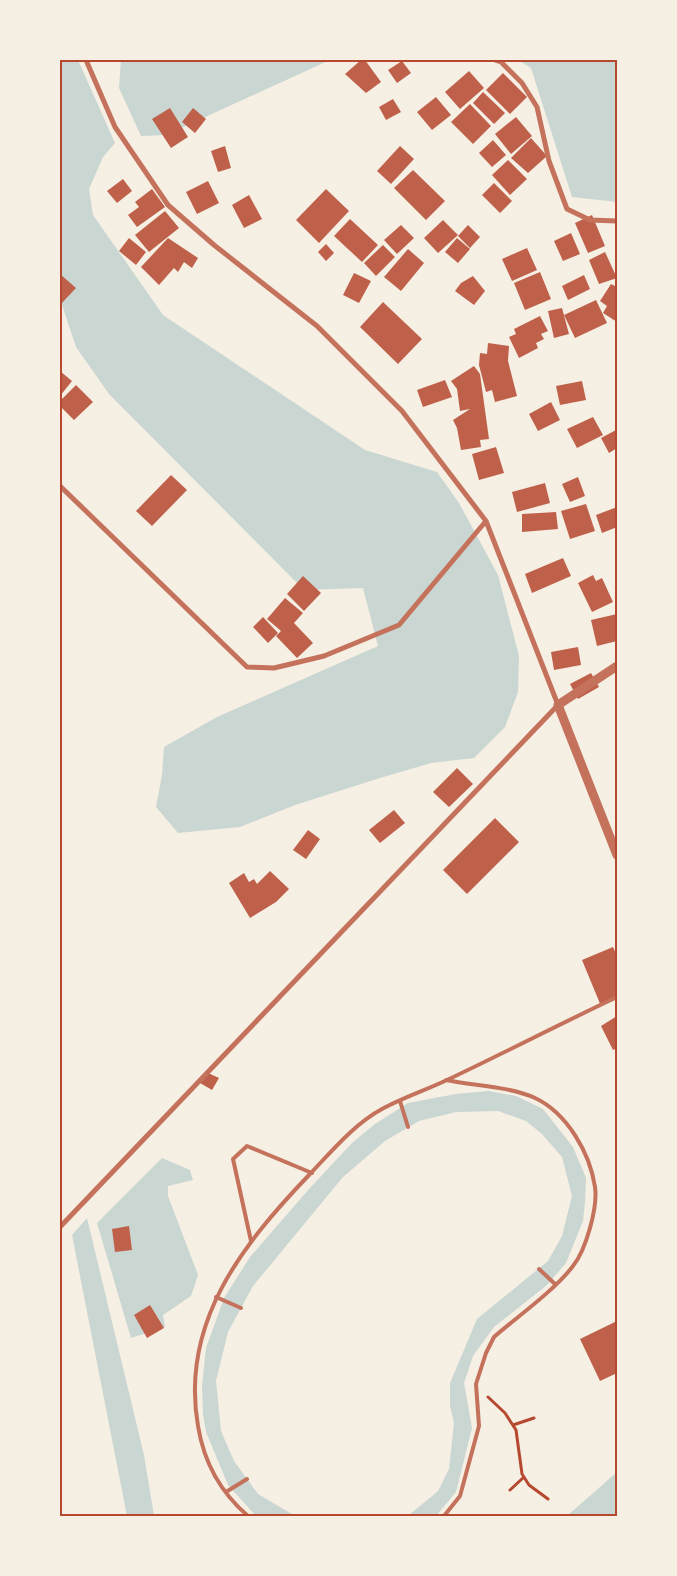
<svg xmlns="http://www.w3.org/2000/svg" width="677" height="1576" viewBox="0 0 677 1576" font-family="Inter,sans-serif">
<style>
.water{fill:#c9d6d2}
.building{fill:#bf614a}
.lines{fill:none;stroke-linecap:round;stroke-linejoin:round}
.path{stroke:#b5482f;stroke-width:3}
.service{stroke:#c5725c;stroke-width:4}
.minor{stroke:#c5725c;stroke-width:5}
.tertiary{stroke:#c5725c;stroke-width:9}
.neatline{fill:none;stroke:#b5482f;stroke-width:2}
</style>
<rect width="100%" height="100%" fill="#f6efe4"/>
<path class="water" d="M60 60H78L115 143 103 157 89 189 93 215 163 315 365 450 437 472 459 503 498 575 519 656 518 692 505 727 474 758 431 763 380 778 295 805 240 827 178 833 156 807 162 775 164 747 217 717 378 646 363 588 304 590 109 394 76 347 60 299Z
M121 60H330L166 135 141 136 119 88Z
M518 60H617V202L572 197 531 68Z
M489 1091 516 1096 543 1109 573 1147 586 1178 585 1202 583 1221 566 1263 547 1285 494 1327 473 1356 464 1383 472 1428 456 1492 436 1516H408L438 1491 449 1469 454 1423 450 1406V1383L477 1319 548 1261 562 1236 572 1196 562 1157 542 1134 526 1121 498 1111 456 1112 419 1121 385 1141 343 1177 253 1286 228 1332 216 1381 221 1431 234 1461 258 1494 295 1516H256L228 1485 206 1432 203 1414 202 1386 206 1348 224 1298 250 1257 309 1189 352 1143 375 1124 408 1103 456 1094Z
M162 1158 190 1170 193 1180 168 1186V1196L198 1275 191 1296 163 1315 165 1327 131 1338 97 1223Z
M87 1218 144 1455 154 1516H127L72 1235Z
M617 1472V1516H567Z"/>
<path class="building" d="M361 60H365L381 82 366 93 345 74Z
M402 61 411 73 397 83 388 70Z
M469 71 484 88 460 109 445 92Z
M503 73 527 97 510 114 486 90Z
M483 92 505 113 494 124 473 103Z
M436 97 451 115 432 130 417 112Z
M393 99 401 112 386 120 379 107Z
M470 104 491 126 473 144 451 122Z
M170 108 188 137 171 148 152 119Z
M193 108 206 119 195 133 182 122Z
M516 117 532 136 511 154 495 134Z
M531 138 547 156 528 173 511 158Z
M493 140 506 155 492 167 479 153Z
M225 146 231 168 218 172 211 151Z
M400 146 414 159 391 184 377 171Z
M508 160 527 179 510 195 492 175Z
M413 170 445 201 426 220 394 188Z
M123 179 132 191 117 203 107 191Z
M208 181 219 203 197 214 186 192Z
M494 183 512 201 500 213 482 195Z
M152 189 165 207 137 227 128 215 139 207 135 202Z
M326 189 349 211 319 243 296 220Z
M249 195 262 219 244 228 232 205Z
M165 211 179 228 149 252 135 235Z
M592 215 605 246 588 253 575 223Z
M350 219 378 245 362 262 334 236Z
M443 220 458 235 438 253 424 238Z
M401 225 414 238 397 254 384 240Z
M468 225 480 237 470 248 458 236Z
M571 233 580 254 563 261 554 241Z
M129 238 146 252 136 265 119 251Z
M168 238 198 258 192 268 184 262 178 272 174 268 159 285 141 267Z
M457 238 470 249 458 263 445 252Z
M326 244 334 253 326 261 318 252Z
M383 245 395 257 376 276 364 263Z
M527 248 537 270 512 281 502 259Z
M408 249 424 263 401 291 384 277Z
M605 252 617 278 599 284 589 260Z
M540 272 551 299 525 310 514 283Z
M354 273 371 281 359 303 343 295Z
M60 274 76 288 60 305Z
M584 275 590 289 568 300 562 286Z
M473 276 485 291 474 305 455 291 461 283Z
M611 284 617 287V322L603 313 607 306 600 301Z
M596 300 607 323 575 338 564 315Z
M383 302 422 339 398 364 360 327Z
M562 308 569 334 554 338 548 311Z
M540 316 548 331 541 334 544 339 536 343 538 348 519 358 509 337 516 334 514 329Z
M488 343 509 346 508 361 517 396 495 402 492 390 486 392 479 365 480 353 487 354Z
M474 366 480 374 489 439 480 440 481 447 461 450 457 428 453 420 470 409 460 411 457 389 451 381Z
M60 371 72 381 60 396Z
M445 380 452 397 423 407 417 390Z
M582 381 586 400 560 405 556 386Z
M76 385 93 402 74 420 60 406V401Z
M551 402 560 420 538 431 529 414Z
M593 417 603 435 577 448 567 429Z
M616 430 617 448 609 453 601 438Z
M496 447 504 473 479 480 472 454Z
M171 475 187 490 152 526 136 511Z
M578 477 585 496 570 502 562 484Z
M545 483 550 503 517 512 512 492Z
M586 504 595 531 570 539 561 511Z
M617 507V527L602 533 596 515Z
M556 512 558 529 522 532V514Z
M563 558 571 576 532 593 525 574Z
M593 575 596 581 602 578 613 602 592 612 578 583Z
M303 576 321 593 304 611 287 594Z
M285 598 303 613 294 623 313 643 297 658 276 636 281 631 267 619Z
M617 614V641L597 646 591 620Z
M263 617 278 633 268 643 253 627Z
M578 647 581 665 554 670 551 652Z
M591 673 599 687 578 699 570 684Z
M457 768 473 784 449 807 433 792Z
M394 810 405 823 380 843 369 830Z
M495 818 519 842 467 894 443 870Z
M308 830 320 839 306 859 293 850Z
M270 871 289 889 276 902 250 918 229 883 244 873 249 882 254 879 257 884Z
M613 947 617 956V999L601 1006 582 960Z
M617 1016V1048L613 1050 601 1026Z
M206 1072 219 1078 212 1090 200 1083Z
M129 1226 132 1250 115 1252 112 1229Z
M150 1305 164 1328 147 1338 134 1315Z
M617 1321V1373L600 1381 580 1339Z"/>
<g class="lines">
<path class="path" d="M488 1397 505 1413 516 1430 522 1474 529 1485 548 1499
M513 1425 534 1418
M510 1490 524 1477"/>
<path class="service" d="M400 1101 408 1127
M251 1241 233 1159 247 1146 312 1173
M539 1269 555 1284
M216 1297 241 1308
M226 1492 247 1479
M248 1516C220 1492 204 1463 198 1426 180 1323 242 1245 309 1175 331 1152 354 1124 382 1109 402 1098 426 1090 447 1080 504 1053 560 1024 617 997
M444 1516 460 1496 479 1426 476 1384 486 1353 494 1337C517 1317 555 1290 573 1266 586 1250 598 1207 595 1187 590 1153 567 1113 535 1098 508 1086 475 1086 446 1080"/>
<path class="minor" d="M495 60 501 62 522 83 537 107 549 161 567 209 590 220 617 221
M60 486 247 667 274 668 324 656 399 625 486 521
M60 1227 558 705 486 521 402 411 317 326 214 245 168 205 115 127 86 60"/>
<path class="tertiary" d="M617 666 558 705 617 855"/>
</g>
<rect width="677" height="1576" fill="none" stroke="#f6efe4" stroke-width="122"/>
<rect x="61" y="61" width="555" height="1454" class="neatline"/>
</svg>
